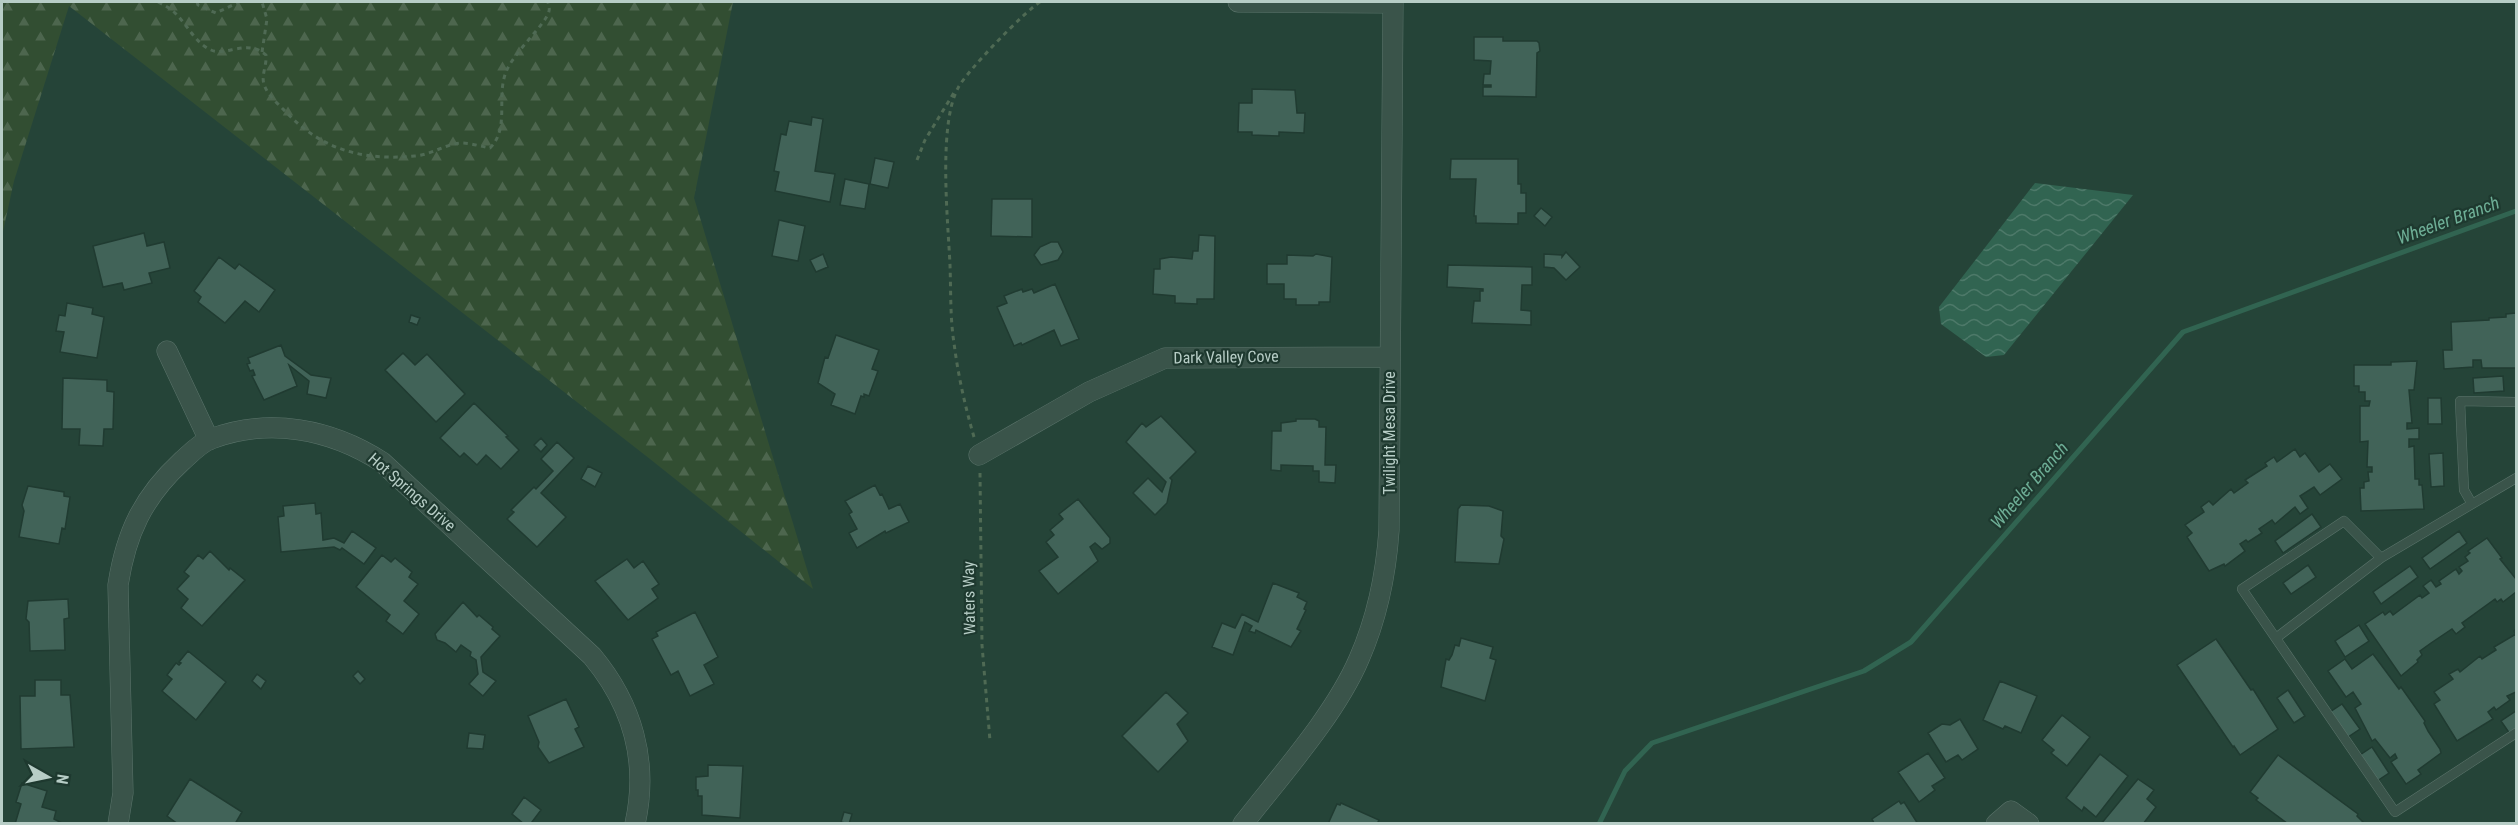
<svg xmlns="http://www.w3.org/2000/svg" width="2518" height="825" viewBox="0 0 2518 825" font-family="'Roboto Condensed',sans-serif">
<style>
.forest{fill:url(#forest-firs)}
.water{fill:url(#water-waves)}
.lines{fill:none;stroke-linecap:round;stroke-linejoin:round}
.stream{stroke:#316451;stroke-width:5}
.building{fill:#416358;stroke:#203b31;stroke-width:1.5}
.service-casing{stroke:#5b746b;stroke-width:10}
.minor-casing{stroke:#5b746b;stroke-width:21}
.path{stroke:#4f6a54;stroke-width:3;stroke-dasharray:4.5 4.5;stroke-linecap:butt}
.service{stroke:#3a544a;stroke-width:9}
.minor{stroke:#3a544a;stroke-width:20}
.labels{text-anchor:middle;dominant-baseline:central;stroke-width:4.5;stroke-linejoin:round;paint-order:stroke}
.street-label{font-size:16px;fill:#b7cdc6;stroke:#1e392f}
.water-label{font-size:18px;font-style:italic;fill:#6eae96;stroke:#1e392f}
</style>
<defs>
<pattern id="forest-firs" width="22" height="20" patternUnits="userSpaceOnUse" patternTransform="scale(1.5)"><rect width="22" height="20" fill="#324e32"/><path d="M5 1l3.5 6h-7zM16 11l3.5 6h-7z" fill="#4d664e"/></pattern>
<pattern id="water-waves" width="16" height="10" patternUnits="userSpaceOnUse" patternTransform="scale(1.5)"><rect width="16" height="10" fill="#316451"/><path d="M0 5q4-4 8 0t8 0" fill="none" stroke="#4d7969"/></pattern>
</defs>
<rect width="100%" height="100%" fill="#254438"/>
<path class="forest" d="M2 2H733L694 198 813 589 650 459 69 6 14 181 2 236Z"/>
<path class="water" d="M2035 183 2133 195 2004 355 1986 357 1941 324 1939 307Z"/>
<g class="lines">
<path class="stream" d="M1599 824 1625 771 1652 743 1864 671 1911 642 2183 332 2516 211"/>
</g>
<path class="building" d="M1474 37H1503V41H1537L1539 43 1540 51 1537 53 1536 97 1483 96V87H1491V85H1483L1484 74H1490L1491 61 1474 60Z
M1252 89 1295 90 1297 113H1305L1304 133 1279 132V136L1252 135V132H1238L1239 103H1252Z
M812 117 823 119 815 171 835 174 830 202 775 191 779 172 774 171 781 134 786 135 789 121 811 125Z
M875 158 894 162 888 188 870 184Z
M1451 159H1518V184H1521V193H1526V213H1518V224L1476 223V216H1474L1476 179H1450Z
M845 179 869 184 865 209 840 205Z
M992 199H1032V237L991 236Z
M1541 208 1552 217 1545 226 1534 216Z
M779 220 805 226 798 261 772 256Z
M144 233 147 246 164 242 170 268 149 273 152 283 124 290 122 283 103 287 93 246Z
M1199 235 1215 236 1214 299H1197V304L1175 303V296L1153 294 1154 269H1160V259L1171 257 1192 259 1193 251H1198Z
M1051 242H1058L1063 252 1058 260 1041 265 1034 255 1040 247Z
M1566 252 1580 267 1566 280 1554 268 1544 267V254L1562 255V257Z
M823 254 828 267 816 272 810 260Z
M1316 254 1332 257 1330 302H1319V305H1296V299H1284V284H1267V264H1287V255L1313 256Z
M219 257 235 269 239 264 275 290 259 312 245 301 225 323 198 302 201 297 194 291Z
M1448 265 1532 267V285H1522L1521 310 1531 311V325L1472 323 1474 301H1480V291H1483V289L1447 287Z
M1055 284 1079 339 1061 346 1054 330 1022 345 1021 343 1014 346 997 307 1007 303 1004 296 1022 289 1023 292 1032 289 1034 293Z
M67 303 93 308 92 314 104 317 97 358 60 352 64 332 56 331 59 315 65 316Z
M2516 313V368H2482L2481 360H2473V367L2444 369 2443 350H2452L2451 322 2489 320V318L2506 317V314Z
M411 315 420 318 417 325 409 322Z
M836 335 879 350 872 369 878 371 869 396 864 394V397L861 396 855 414 831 405 835 394 818 383 825 357 828 358Z
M281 345 285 356 311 375 331 378 326 398 307 394 309 381 289 365 297 386 264 400 252 376 255 375 253 370 250 371 247 364 250 363 248 358Z
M403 353 415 365 427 354 465 394 436 422 385 370Z
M2417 361 2414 390H2409L2412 423H2407V429L2419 428V439H2409V447L2414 446 2415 479H2419V485H2422L2424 509 2361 511 2360 488H2364V482L2369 481 2368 472H2372V467H2367L2368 441 2360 442V406H2369L2370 401H2365V392H2359V386H2354V365H2391V362Z
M2503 376 2504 391 2474 393 2473 378Z
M63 378 107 380V391L114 392 113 429H104L103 446 79 445 80 429H62Z
M2428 398H2441L2442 424H2428Z
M474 403 508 436 506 437 519 450 501 469 486 455 477 465 464 453 460 457 440 438Z
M1161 416 1196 452 1170 478 1172 480 1167 503 1155 515 1133 493 1148 478 1162 492 1166 482 1126 442 1142 423 1146 427Z
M1296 419H1315L1319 421V427H1326L1325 465H1336L1335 483 1319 482V471H1313V466L1281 465V471L1271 470 1272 431H1281V423L1296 421Z
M541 438 547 445 541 452 534 445Z
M557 442 574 458 541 493 566 517 537 547 507 519 514 512 511 510 534 487 536 489 553 471 541 459Z
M2295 449 2300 457 2305 453 2319 472 2330 464 2342 479 2320 495 2314 487 2300 496 2308 508 2300 514 2295 507 2275 524 2272 520 2259 529 2262 533 2248 542 2246 540 2240 544 2245 551 2225 566 2224 564 2209 571 2187 537 2192 533 2185 525 2204 512 2201 507 2209 501 2213 505 2231 489 2234 493 2248 483 2245 480 2267 466 2265 463 2274 457 2277 462Z
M2443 453 2444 486 2431 487 2429 454Z
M588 466 602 473 595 487 581 479Z
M875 485 880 495 882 494 889 509 900 504 909 522 886 533 885 531 857 548 849 533 857 529 849 514 852 512 845 501Z
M28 486 64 492V496L70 497 65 529 62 528 59 544 19 537 24 511 22 505Z
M1078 499 1110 538V543L1102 549 1095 543 1090 547 1098 561 1058 594 1039 571 1058 557 1046 542 1054 535 1050 530 1063 519 1059 514Z
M315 503 316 514 321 513 323 540 334 538 344 543 352 531 376 548 364 564 342 548 340 550 334 547 281 552 278 517 284 516 283 506Z
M1461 505 1489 506 1503 511 1501 536 1504 539 1499 564 1455 562 1458 509Z
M2312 514 2321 527 2283 553 2275 541Z
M2459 531 2467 543 2430 569 2422 558Z
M2487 538 2502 558 2500 559 2516 579V592L2503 602 2501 599 2497 602 2495 599 2462 623 2465 627 2456 634 2452 629 2431 643 2420 651 2422 655 2417 660 2418 662 2401 676 2365 624 2383 612 2385 615 2390 611 2393 615 2420 595 2422 598 2429 593 2423 586 2431 580 2436 587 2441 584 2439 581 2456 569 2459 574 2462 571 2459 567 2468 561 2465 557 2470 553 2468 551Z
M210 551 229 570 230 568 245 580 202 626 181 608 188 599 177 589 189 576 184 572 198 555 203 559Z
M382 555 391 562 395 558 412 572 409 577 418 584 404 601 419 614 403 634 386 621 390 615 356 587Z
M627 559 634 568 643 561 659 584 652 589 658 598 628 620 595 581Z
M2308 565 2316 577 2291 594 2283 583Z
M2410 566 2418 577 2381 604 2373 592Z
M1273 583 1299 593 1297 597 1307 602 1304 609 1306 610 1297 629 1301 631 1291 647 1256 630 1255 633 1249 631 1252 626 1245 622 1233 655 1212 647 1222 623 1235 628 1242 614 1258 622Z
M68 599 69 618 64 619 65 650 30 651 29 622 26 619 28 601Z
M463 602 477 617 479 615 493 627 492 629 500 636 481 657 483 672 496 681 483 696 469 684 478 674 476 660 470 656 471 652 461 645 456 652 445 643 437 640 435 634Z
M695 612 718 657 704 665 714 684 690 696 678 671 671 675 652 639 658 636 656 632Z
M2359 625 2369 641 2345 657 2335 641Z
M2516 629V692L2507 696 2510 700 2496 710 2494 707 2488 712 2493 719 2457 741 2434 704 2440 700 2434 692 2453 679 2449 674 2458 669 2460 672 2480 656 2482 659 2496 650 2494 647 2516 634 2514 631Z
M1461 638 1493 647 1490 658 1496 660 1485 701 1441 687 1446 659 1449 660 1452 655 1455 645 1459 646Z
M2216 639 2251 690 2253 689 2278 729 2240 755 2234 746 2233 747 2177 665Z
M188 651 226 682 196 720 162 691 172 679 167 675 176 663 179 665 181 663 179 662Z
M2373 654 2399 689 2401 687 2425 721 2424 723 2428 731 2440 749 2441 753 2418 770 2421 774 2406 784 2391 762 2397 758 2395 754 2390 758 2375 739 2372 741 2370 737 2355 708 2361 704 2353 692 2346 697 2328 671 2345 659 2352 669Z
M358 671 365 679 360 684 353 676Z
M257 674 266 681 261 689 252 681Z
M35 680H61V695H70L74 747 21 749 20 696H35Z
M2000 681 2037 696 2021 733 2005 726 2003 729 1983 720Z
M2288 690 2305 716 2294 723 2277 698Z
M1166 692 1188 713 1177 724 1188 741 1158 772 1122 736Z
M566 699 579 727 575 729 584 747 549 763 538 747 539 742 528 716Z
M2342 704 2360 729 2348 737 2330 712Z
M2516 711V730L2510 734 2501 721Z
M2062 715 2090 737 2067 766 2051 753 2054 750 2042 740Z
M1960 719 1978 749 1962 760 1958 755 1946 762 1928 733 1942 724 1950 725Z
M469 733 485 735 483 749 467 748Z
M2372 747 2389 773 2377 781 2360 755Z
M1928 753 1945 778 1932 786 1935 790 1919 802 1898 772Z
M2100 754 2128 776 2096 817 2084 807 2082 811 2066 798Z
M2278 755 2358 814 2357 816 2365 824H2288L2256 800 2258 798 2250 792Z
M708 765 743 766 740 818 702 815V796H698V790H696V777L708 776Z
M190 779 242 812 235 824H178L167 816Z
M2138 779 2154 790 2147 799 2156 807 2143 824H2101Z
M22 783 47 791 42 807 56 811 54 819 64 824H15L21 804 16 802Z
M524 797 541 810 532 822 534 824H524L512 814Z
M1899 801 1901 804 1904 802 1918 824 1874 823 1872 819Z
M1341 803 1379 820 1377 824H1328L1337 804 1340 805Z
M844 812 852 814 849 824 841 822Z"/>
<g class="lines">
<defs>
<path id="service" d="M2516 478 2381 558 2344 521 2242 589 2395 812 2516 733
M2472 504 2464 490 2460 401 2516 402
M2276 638 2381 558"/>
<path id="minor" d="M1238 2 1393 3
M167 351 209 440
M979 455 1089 392 1165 358 1389 357
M118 824 123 793 118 585C126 533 143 497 182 461 190 454 200 443 211 439 269 417 331 429 382 462L592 656C632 704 649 761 635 824
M1243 824C1281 775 1335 715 1359 659 1377 618 1386 575 1389 530L1393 2
M1996 824 2011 811 2029 824"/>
</defs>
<use href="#service" class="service-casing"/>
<use href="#minor" class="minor-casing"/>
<path class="path" d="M158 2C164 5 170 8 174 12 187 24 195 43 211 50 226 57 247 38 266 55 267 66 260 77 265 87 269 96 279 105 286 112 322 150 363 161 415 156 429 155 441 147 454 144 466 141 478 146 490 148 510 128 496 97 506 72 513 53 547 23 549 11 550 9 548 3 548 2
M197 2 198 5 216 13 239 2
M262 52 267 19 262 2
M917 160 925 140 955 91
M974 437C965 406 958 375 954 343 950 318 951 291 950 265 948 221 938 125 958 88 966 72 1024 12 1040 2
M980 473 982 645 990 741"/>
<use href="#service" class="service"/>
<use href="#minor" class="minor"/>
</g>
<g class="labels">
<g class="street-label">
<text transform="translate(1226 357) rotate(-1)">Dark Valley Cove</text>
<text transform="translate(1389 433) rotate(-90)">Twilight Mesa Drive</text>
<text transform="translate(412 492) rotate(41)">Hot Springs Drive</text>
<text transform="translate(969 598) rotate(-91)">Waters Way</text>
</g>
<g class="water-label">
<text transform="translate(2448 220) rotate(-20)">Wheeler Branch</text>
<text transform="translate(2029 485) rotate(-49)">Wheeler Branch</text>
</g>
</g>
<rect width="2518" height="825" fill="none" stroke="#b7cdc6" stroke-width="6"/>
<g transform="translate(48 777) rotate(99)" stroke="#1e392f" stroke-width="4.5" paint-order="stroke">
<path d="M0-4.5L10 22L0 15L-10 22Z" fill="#b7cdc6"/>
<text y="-9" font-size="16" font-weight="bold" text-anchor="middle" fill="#b7cdc6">N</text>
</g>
</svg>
